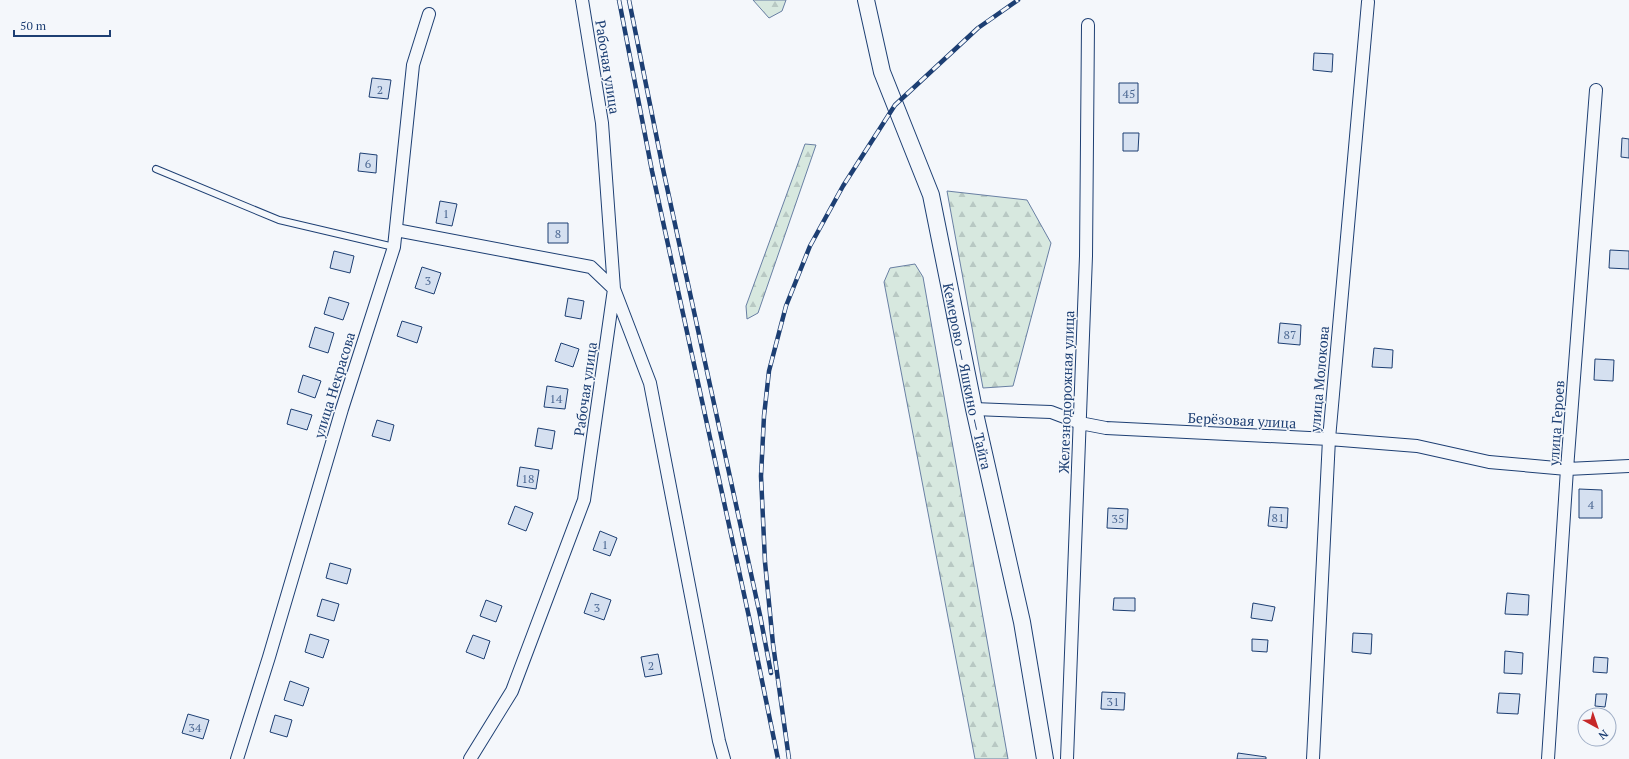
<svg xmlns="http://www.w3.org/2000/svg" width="1629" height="759" viewBox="0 0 1629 759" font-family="'PT Serif',serif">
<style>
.forest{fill:url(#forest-firs);stroke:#687fa3}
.building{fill:#d5e0f0;stroke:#1d3f73}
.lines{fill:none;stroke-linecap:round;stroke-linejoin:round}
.lane-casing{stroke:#1d3f73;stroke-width:8}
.street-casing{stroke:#1d3f73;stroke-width:14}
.secondary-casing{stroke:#1d3f73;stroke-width:18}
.lane{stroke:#f4f7fb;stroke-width:6}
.street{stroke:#f4f7fb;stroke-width:12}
.secondary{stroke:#f4f7fb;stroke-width:16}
.rail-casing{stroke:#1d3f73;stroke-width:4.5}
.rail{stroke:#f4f7fb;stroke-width:3;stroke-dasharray:9;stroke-linecap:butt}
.labels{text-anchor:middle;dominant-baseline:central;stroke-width:3;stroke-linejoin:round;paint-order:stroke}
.number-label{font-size:12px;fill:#4b6792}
.street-label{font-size:14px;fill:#1d3f73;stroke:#f4f7fb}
</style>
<defs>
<pattern id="forest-firs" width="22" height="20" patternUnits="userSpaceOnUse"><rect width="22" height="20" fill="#d7e8df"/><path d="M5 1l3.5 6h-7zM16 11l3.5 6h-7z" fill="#b8c8c3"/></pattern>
</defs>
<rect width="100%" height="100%" fill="#f4f7fb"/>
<path class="forest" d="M753 0H786L782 11 769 18Z
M805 144 816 145 758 313 747 319 746 306Z
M947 191 1027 200 1051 243 1013 386 983 388Z
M915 264 923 277 1008 759H975L884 282 890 268Z"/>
<path class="building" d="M1314 53 1333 54 1332 72 1313 70Z
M372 78 391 80 388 99 369 97Z
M1119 83H1138V103H1119Z
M1123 133H1139L1138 151H1123Z
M1622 138 1629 139V158L1621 157Z
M360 153 377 155 376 173 358 171Z
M440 201 457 204 452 226 436 223Z
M548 223H568V243H548Z
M1610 250 1629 251V269L1609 268Z
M334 251 354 256 350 273 330 268Z
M422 267 441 273 434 294 415 288Z
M329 297 349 303 343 320 324 314Z
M568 298 584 301 581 319 565 316Z
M402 321 422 327 417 343 397 336Z
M1280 323 1301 325 1300 345 1278 343Z
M315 327 334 333 328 353 309 347Z
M561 343 579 349 573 367 555 361Z
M1374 348 1393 350 1392 368 1372 367Z
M1595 359 1614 360 1613 381 1594 380Z
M303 375 321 381 315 398 298 392Z
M547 386 568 389 565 409 544 407Z
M291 409 312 415 307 430 287 424Z
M377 420 394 425 390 441 372 436Z
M538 428 555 431 552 449 535 446Z
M520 467 539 470 536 489 517 486Z
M1579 489 1602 490V518H1579Z
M515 506 533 513 526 531 508 524Z
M1270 507 1288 508 1287 528 1268 526Z
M1108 508 1128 509 1127 529 1107 528Z
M600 531 617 538 610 556 593 550Z
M330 563 351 569 347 584 326 578Z
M591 593 611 600 604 620 584 613Z
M1507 593 1529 595 1528 615 1505 614Z
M1114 598H1135V611L1113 610Z
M322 599 339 604 334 621 317 616Z
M486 600 502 606 496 622 480 616Z
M1253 603 1275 607 1272 621 1251 618Z
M1353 633 1372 634 1371 654 1352 652Z
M310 634 329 640 323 658 305 652Z
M473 635 490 641 484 659 466 652Z
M1252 639 1268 640 1267 652 1252 651Z
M1505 651 1523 653 1522 674 1504 673Z
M658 654 662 674 645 677 641 657Z
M1594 657 1608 658 1607 673 1593 672Z
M290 681 309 688 303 706 284 700Z
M1102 692 1125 693 1124 710 1101 709Z
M1499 693 1520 694 1518 714 1497 713Z
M1596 694H1607L1605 707 1595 706Z
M188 714 209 720 203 739 182 733Z
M275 715 292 720 287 737 270 732Z
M1238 753 1266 757V759H1237Z"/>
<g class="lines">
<defs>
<path id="lane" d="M156 169 279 220 394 247"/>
<path id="street" d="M396 230 591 267 614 289 650 383 719 741 724 759
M974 409 1051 412 1080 423 1106 428 1329 439 1417 446 1489 462 1567 469 1629 466
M237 759 269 657 342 409 394 247 413 65 429 14
M470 759 512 691 584 500 614 289 602 123 582 0
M1067 759 1086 256 1088 25
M1313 759 1329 439 1368 2
M1548 759 1567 469 1596 90"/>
<g id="secondary">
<path id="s1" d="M866 0 882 72 931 195 974 409 1022 622 1045 759"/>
</g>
</defs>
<use href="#lane" class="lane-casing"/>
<use href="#street" class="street-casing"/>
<use href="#secondary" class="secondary-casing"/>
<use href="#lane" class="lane"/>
<use href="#street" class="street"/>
<use href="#secondary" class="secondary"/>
<defs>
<path id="rail" d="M619 0 652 171 749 617 778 759
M629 0 663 169 760 615 771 673
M789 759 773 644 765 562 761 476 764 416 769 371 786 306 810 246 843 186 895 105 978 28 1018 0"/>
</defs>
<use href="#rail" class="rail-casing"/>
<use href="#rail" class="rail"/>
</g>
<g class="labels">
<g class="number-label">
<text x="380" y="89">2</text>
<text x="1129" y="93">45</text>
<text x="368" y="163">6</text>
<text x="446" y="213">1</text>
<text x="558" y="233">8</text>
<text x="428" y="280">3</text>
<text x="1290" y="334">87</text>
<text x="556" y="398">14</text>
<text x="528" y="478">18</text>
<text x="1591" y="504">4</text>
<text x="1278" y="517">81</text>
<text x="1118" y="518">35</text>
<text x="605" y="544">1</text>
<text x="597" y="607">3</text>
<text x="651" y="665">2</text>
<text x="1113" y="701">31</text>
<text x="195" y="727">34</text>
</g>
<g class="street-label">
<text transform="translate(608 67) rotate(81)">Рабочая улица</text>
<text stroke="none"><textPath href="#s1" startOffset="391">Кемерово — Яшкино — Тайга</textPath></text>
<text transform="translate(1319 379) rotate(-85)">улица Молокова</text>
<text transform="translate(334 385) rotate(-73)">улица Некрасова</text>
<text transform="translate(585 389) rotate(-82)">Рабочая улица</text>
<text transform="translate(1066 392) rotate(-88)">Железнодорожная улица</text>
<text transform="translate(1242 420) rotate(3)">Берёзовая улица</text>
<text transform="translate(1556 423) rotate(-86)">улица Героев</text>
</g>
</g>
<g transform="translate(1597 727) rotate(140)"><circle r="19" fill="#f4f7fb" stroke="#9eadc5"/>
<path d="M0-3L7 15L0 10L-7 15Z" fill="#c62828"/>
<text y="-6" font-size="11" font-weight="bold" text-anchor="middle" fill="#1d3f73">N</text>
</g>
<path d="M14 30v6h96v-6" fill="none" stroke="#1d3f73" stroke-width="2"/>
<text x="20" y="30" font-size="12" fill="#1d3f73" stroke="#f4f7fb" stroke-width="3" paint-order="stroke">50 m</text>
</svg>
